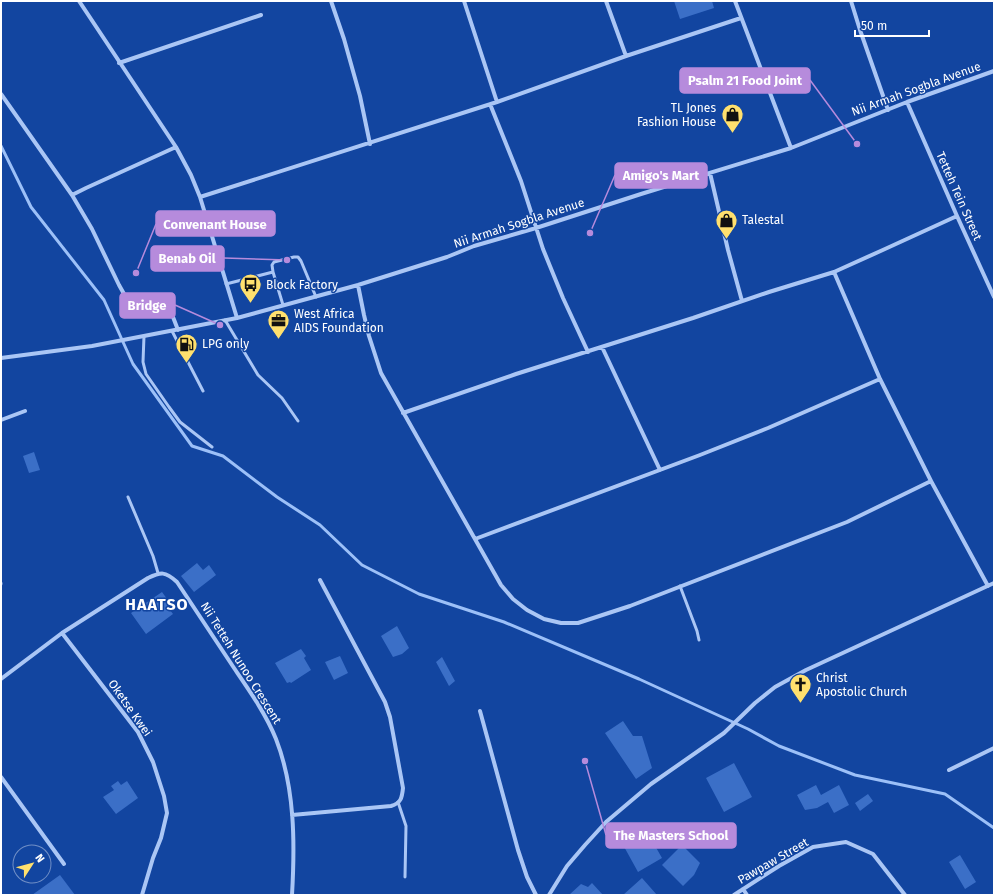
<svg xmlns="http://www.w3.org/2000/svg" width="995" height="896" viewBox="0 0 995 896" font-family="'Fira Sans',sans-serif">
<style>
.lines{fill:none;stroke-linecap:round;stroke-linejoin:round}
.stream{stroke:#9cc0f8;stroke-width:3}
.building{fill:#3b6fc7}
.lane{stroke:#aac6f5;stroke-width:3}
.street{stroke:#aac6f5;stroke-width:4}
.labels{text-anchor:middle;dominant-baseline:central;stroke-width:3;stroke-linejoin:round;paint-order:stroke}
.street-label{font-size:12px;fill:#fff;stroke:#1245a0}
.poi-label{font-size:12px;fill:#fff;stroke:#1245a0;text-anchor:start}
.district-label{font-size:16px;font-weight:bold;letter-spacing:1px;fill:#fff;stroke:#1245a0}
.leader{fill:none;stroke:#b68bdc;stroke-width:1.5}
.callout-dot{fill:#b68bdc;stroke:#1245a0;stroke-width:1.5}
.callout{fill:#b68bdc;stroke:#b68bdc;stroke-width:1.5}
.callout-label{font-size:13px;text-anchor:middle;font-weight:bold;fill:#fff}
</style>
<rect width="100%" height="100%" fill="#1245a0"/>
<g class="lines">
<path class="stream" d="M1 146 31 207 104 300 133 364 192 446 223 456 277 497 320 525 362 565 419 594 504 622 639 679 748 729 779 746 855 775 945 794 994 828"/>
</g>
<path class="building" d="M674 1H712L714 8 680 19Z
M34 452 40 470 29 473 23 456Z
M197 563 203 570 209 565 216 575 194 592 181 576Z
M162 592 170 603 167 606 173 614 146 634 131 613Z
M397 626 409 648 402 654 393 657 381 636Z
M301 649 306 656 304 658 311 670 291 683 290 682 287 683 275 663Z
M340 656 348 673 334 680 325 662Z
M442 657 455 681 449 686 436 662Z
M623 721 633 736H642L652 768 636 779 605 733Z
M734 763 752 797 724 812 706 778Z
M118 781 121 785 127 781 138 798 116 814 103 797 114 790 111 786Z
M816 785 821 795 839 785 849 805 834 813 828 802 817 808 805 810 797 795Z
M868 794 873 801 860 811 855 803Z
M646 830 662 858 638 872 622 843Z
M682 845 700 863 694 875 683 886 662 865Z
M960 855 976 882 965 889 949 862Z
M60 875 75 895H32Z
M642 878 657 895H623Z
M592 883 603 895H569L581 884 588 887Z"/>
<g class="lines">
<path class="lane" d="M226 284 273 272
M283 305 273 272 272 265 274 262 294 257H298L301 261 316 297
M225 320 258 375 282 398 298 421
M172 331 203 391
M144 336 143 362 146 374 169 407 180 422 212 447
M128 497 153 556 158 573
M1 583V584
M680 586 697 631 699 640
M398 802 406 826 405 877"/>
<path class="street" d="M79 1 176 147 191 175 200 197 237 318
M331 1 344 39 360 96 370 144
M464 1 497 102
M606 1 626 56
M735 1 791 148
M851 1 860 30 888 110
M119 63 261 15
M1 94 72 195 86 188 176 147
M907 102 957 216 994 297
M490 104 521 181 543 249 563 298 588 352
M710 173 728 250 742 301
M72 195 92 229 119 285 133 310 142 316 170 314 173 317 178 330
M200 197 497 102 626 56 741 18
M834 272 880 379 931 481 988 586
M358 285 364 315 369 336 381 373 501 585 513 599 527 610 544 619 561 623H578L630 606 847 522 931 481
M602 347 660 470
M1 358 92 346 237 318 358 285 447 257 474 246 536 228 641 194 791 148 907 102 994 71
M403 413 516 374 693 318 769 292 834 272 885 249 957 216
M1 420 25 411
M475 539 700 455 768 428 880 379
M62 633 138 732 153 762 164 796 167 813 161 838 153 858 142 895
M1 679 62 633 148 578C161 572 165 571 177 582 196 611 215 639 234 668 249 690 266 714 276 739 295 788 295 843 292 895
M480 711 518 850 527 877 536 895
M949 770 994 748
M1 777 64 864
M292 815 391 806C401 803 402 798 403 788L390 717 385 702 320 580
M743 889 747 895
M549 895 567 866 585 845 606 822 651 784 724 733 755 703 775 687 806 670 994 583
M734 895 779 866 813 847 846 842 873 854 905 895"/>
</g>
<defs>
<symbol id="shop-pin" viewBox="-11 -11 22 30"><path d="M0 17L-7.5 6A9.5 9.5 0 1 1 7.5 6Z" fill="#ffe06e" stroke="#1245a0"/><path d="M-5-2.5h2.3a2.7 3.5 0 0 1 5.4 0H5L5.5 6h-11ZM-1.5-2.5h3a1.5 2.3 0 0 0-3 0Z" fill="#111"/></symbol>
<symbol id="bus-pin" viewBox="-11 -11 22 30"><path d="M0 17L-7.5 6A9.5 9.5 0 1 1 7.5 6Z" fill="#ffe06e" stroke="#1245a0"/><path d="M-5-6H5V4H4V6H2V4H-2V6H-4V4H-5ZM-3.5-4V0h7V-4ZM-3.5 1.2v1.5H-2V1.2ZM2 1.2v1.5H3.5V1.2Z" fill="#111"/></symbol>
<symbol id="office-pin" viewBox="-11 -11 22 30"><path d="M0 17L-7.5 6A9.5 9.5 0 1 1 7.5 6Z" fill="#ffe06e" stroke="#1245a0"/><path d="M-6-3h4V-5.5h4V-3h4V5H-6ZM-1-4.5V-3h2v-1.5ZM-6 0V1H6V0Z" fill="#111"/></symbol>
<symbol id="fuel-pin" viewBox="-11 -11 22 30"><path d="M0 17L-7.5 6A9.5 9.5 0 1 1 7.5 6Z" fill="#ffe06e" stroke="#1245a0"/><path d="M-5.5-6h7V0h2V4h1.3V-2.5L3-4.5l.8-.8L6-3V5H2.5V1h-1V6h-7ZM-4.2-4.7v3.2H.2V-4.7Z" fill="#111"/></symbol>
<symbol id="church-pin" viewBox="-11 -11 22 30"><path d="M0 17L-7.5 6A9.5 9.5 0 1 1 7.5 6Z" fill="#ffe06e" stroke="#1245a0"/><path d="M-1.2-6h2.4v3.5h3.3v2.4h-3.3V6h-2.4V-.1h-3.3v-2.4h3.3Z" fill="#111"/></symbol>
</defs>
<g fill-rule="evenodd">
<use href="#shop-pin" x="720" y="102" width="25" height="34"/>
<use href="#shop-pin" x="714" y="208" width="25" height="34"/>
<use href="#bus-pin" x="238" y="272" width="25" height="34"/>
<use href="#office-pin" x="266" y="308" width="25" height="34"/>
<use href="#fuel-pin" x="174" y="332" width="25" height="34"/>
<use href="#church-pin" x="788" y="672" width="25" height="34"/>
</g>
<g class="labels">
<g class="street-label">
<text transform="translate(916 89) rotate(-20)">Nii Armah Sogbla Avenue</text>
<text transform="translate(959 196) rotate(66)">Tetteh Tein Street</text>
<text transform="translate(519 223) rotate(-18)">Nii Armah Sogbla Avenue</text>
<text transform="translate(241 663) rotate(58)">Nii Tetteh Nunoo Crescent</text>
<text transform="translate(130 708) rotate(55)">Oketse Kwei</text>
<text transform="translate(773 861) rotate(-30)">Pawpaw Street</text>
</g>
<g class="poi-label">
<text x="716" y="108" text-anchor="end">TL Jones<tspan x="716" dy="14">Fashion House</tspan></text>
<text x="742" y="220">Talestal</text>
<text x="266" y="285">Block Factory</text>
<text x="294" y="314">West Africa<tspan x="294" dy="14">AIDS Foundation</tspan></text>
<text x="202" y="344">LPG only</text>
<text x="816" y="678">Christ<tspan x="816" dy="14">Apostolic Church</tspan></text>
</g>
<g class="district-label">
<text x="157" y="604">HAATSO</text>
</g>
</g>
<path class="leader" d="M857 144L810 80M590 233L615 175M136 273L156 224M287 260L224 258M220 325L175 305M585 761L606 835"/>
<g class="callout-dot">
<circle cx="857" cy="144" r="4"/>
<circle cx="590" cy="233" r="4"/>
<circle cx="136" cy="273" r="4"/>
<circle cx="287" cy="260" r="4"/>
<circle cx="220" cy="325" r="4"/>
<circle cx="585" cy="761" r="4"/>
</g>
<g class="callout">
<rect x="680" y="68" width="130" height="25" rx="4"/>
<rect x="615" y="163" width="92" height="25" rx="4"/>
<rect x="156" y="211" width="119" height="25" rx="4"/>
<rect x="151" y="246" width="73" height="25" rx="4"/>
<rect x="120" y="293" width="55" height="25" rx="4"/>
<rect x="606" y="823" width="130" height="25" rx="4"/>
</g>
<g class="callout-label">
<text x="745" y="85">Psalm 21 Food Joint</text>
<text x="661" y="180">Amigo's Mart</text>
<text x="215" y="229">Convenant House</text>
<text x="187" y="263">Benab Oil</text>
<text x="147" y="310">Bridge</text>
<text x="671" y="840">The Masters School</text>
</g>
<rect width="995" height="896" fill="none" stroke="#ffffff" stroke-width="4"/>
<g transform="translate(32 864) rotate(54)"><circle r="19" fill="#1245a0" stroke="#718fc6"/>
<path d="M0-3L7 15L0 10L-7 15Z" fill="#ffe06e"/>
<text y="-6" font-size="11" font-weight="bold" text-anchor="middle" fill="#ffffff">N</text>
</g>
<path d="M855 30v6h74v-6" fill="none" stroke="#ffffff" stroke-width="2"/>
<text x="861" y="30" font-size="12" fill="#ffffff" stroke="#1245a0" stroke-width="3" paint-order="stroke">50 m</text>
</svg>
